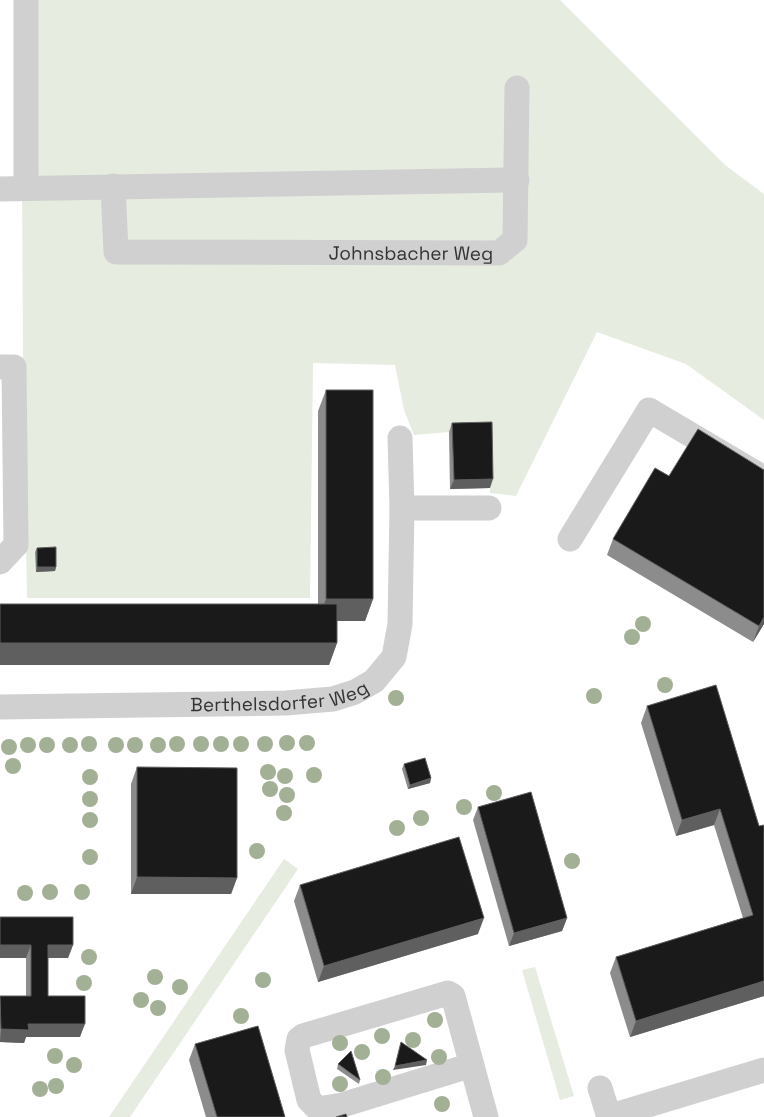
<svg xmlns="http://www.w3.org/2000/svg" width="764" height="1117" viewBox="0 0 764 1117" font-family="'Space Grotesk',sans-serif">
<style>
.green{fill:#e6ecdf}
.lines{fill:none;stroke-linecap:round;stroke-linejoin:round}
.minor{stroke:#d0d0d0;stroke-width:25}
.tree{fill:#a2b095}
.wall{fill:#8c8c8c}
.shaded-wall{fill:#5f5f5f}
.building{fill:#1a1a1a;stroke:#5f5f5f}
.labels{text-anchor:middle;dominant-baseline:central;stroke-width:5;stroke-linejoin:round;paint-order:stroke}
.street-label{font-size:19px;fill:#333;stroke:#fff}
</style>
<rect width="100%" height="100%" fill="#fff"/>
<path class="green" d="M21 0H560L725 165 764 194V420L686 364 597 332 516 496 490 493V488L449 432 414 435 404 410 395 365 313 363 310 598H27L23 354Z
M284 859 298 869 130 1117H109Z
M535 967 574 1096 560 1100 522 970Z"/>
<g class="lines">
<g class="minor">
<path d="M26 0V188"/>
<path id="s1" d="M113 186 116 252 499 253 515 240 517 88"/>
<path d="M0 189 517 180"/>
<path d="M0 367H14L16 545 0 562"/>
<path d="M402 508H489"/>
<path d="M570 539 649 410 764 478"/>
<path id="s2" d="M0 707 286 703 333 699 355 692 374 681 394 657 400 624 402 508 400 438"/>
<path d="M472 1065 342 1105 318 1109 309 1100 297 1050 299 1039 303 1036 448 993 453 996 486 1117"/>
<path d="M600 1088 609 1117"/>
<path d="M608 1117 764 1070"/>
</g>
</g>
<g class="tree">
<circle cx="643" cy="624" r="8"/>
<circle cx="632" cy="637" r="8"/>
<circle cx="665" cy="685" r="8"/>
<circle cx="594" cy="696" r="8"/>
<circle cx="396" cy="698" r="8"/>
<circle cx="287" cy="743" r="8"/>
<circle cx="307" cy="743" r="8"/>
<circle cx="89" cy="744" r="8"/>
<circle cx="177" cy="744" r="8"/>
<circle cx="201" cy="744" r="8"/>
<circle cx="221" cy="744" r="8"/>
<circle cx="241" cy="744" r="8"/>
<circle cx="265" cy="744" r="8"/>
<circle cx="28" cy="745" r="8"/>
<circle cx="47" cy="745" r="8"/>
<circle cx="70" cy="745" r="8"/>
<circle cx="116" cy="745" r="8"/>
<circle cx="135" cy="745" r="8"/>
<circle cx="158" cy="745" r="8"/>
<circle cx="9" cy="747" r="8"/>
<circle cx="13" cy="766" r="8"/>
<circle cx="268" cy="772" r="8"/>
<circle cx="314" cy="775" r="8"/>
<circle cx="285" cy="776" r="8"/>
<circle cx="90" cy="777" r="8"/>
<circle cx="270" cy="789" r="8"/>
<circle cx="494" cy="793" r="8"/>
<circle cx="287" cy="795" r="8"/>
<circle cx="90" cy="799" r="8"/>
<circle cx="464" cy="807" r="8"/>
<circle cx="284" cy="813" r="8"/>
<circle cx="421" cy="818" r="8"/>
<circle cx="90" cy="820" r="8"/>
<circle cx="397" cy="828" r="8"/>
<circle cx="257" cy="851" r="8"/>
<circle cx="90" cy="857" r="8"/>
<circle cx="572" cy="861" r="8"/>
<circle cx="50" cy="892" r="8"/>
<circle cx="82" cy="892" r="8"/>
<circle cx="25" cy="893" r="8"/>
<circle cx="89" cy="957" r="8"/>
<circle cx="155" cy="977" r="8"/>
<circle cx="263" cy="980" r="8"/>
<circle cx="84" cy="983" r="8"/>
<circle cx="180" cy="987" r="8"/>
<circle cx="141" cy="1000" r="8"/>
<circle cx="158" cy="1008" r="8"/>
<circle cx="241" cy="1016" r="8"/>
<circle cx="435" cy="1020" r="8"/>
<circle cx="382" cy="1036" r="8"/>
<circle cx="413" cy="1040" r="8"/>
<circle cx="340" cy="1043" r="8"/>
<circle cx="362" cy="1052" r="8"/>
<circle cx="55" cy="1056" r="8"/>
<circle cx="439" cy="1057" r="8"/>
<circle cx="74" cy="1065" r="8"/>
<circle cx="383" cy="1077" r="8"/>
<circle cx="340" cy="1084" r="8"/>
<circle cx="56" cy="1086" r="8"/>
<circle cx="40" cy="1089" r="8"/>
<circle cx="442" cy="1104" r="8"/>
</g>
<path class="wall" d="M326 390 373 599 365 621H337V643L329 665H0V604H318V411Z
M452 423 490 488 450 489 449 432Z
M764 470V624L753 642 607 555 613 539 669 476Z
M37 548 56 567 55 571 36 572 35 552Z
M647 706 759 826 764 996 630 1037 610 973 616 957 743 918 714 825 676 836 641 723Z
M404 764 431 778 430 783 408 789 402 769Z
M137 767 237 878 231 894H131V784Z
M478 807 567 918 562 931 509 946 473 820Z
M300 885 478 934 318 982 294 901Z
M0 917 73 945 68 958H48V996L80 1037H26L24 1043 0 1042V996H26V958H0Z
M195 1044 285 1117H206L189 1060Z
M338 1064 360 1080 359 1084 337 1069Z"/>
<path class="shaded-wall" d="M493 479 490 488 450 489 454 480Z
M37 567H56L55 571 36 572Z
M326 599H373L365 621H318Z
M764 617V624L753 642 759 626Z
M0 643H337L329 665H0Z
M431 778 430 783 408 789 410 785Z
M720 809 714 825 676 836 682 820Z
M137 877 237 878 231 894H131Z
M484 918 478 934 318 982 324 966Z
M567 918 562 931 509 946 514 933Z
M0 945H31L26 958H0Z
M48 945H73L68 958H43Z
M764 981V996L630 1037 636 1021Z
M28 1024H85L80 1037H26L24 1043 0 1042 1 1029Z
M427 1060 426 1065 393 1070 395 1066Z"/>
<path class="building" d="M326 390H373V599H326Z
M492 422 493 479 454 480 452 423Z
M698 429 764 470V617L759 626 613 539 655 468 669 476Z
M56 547V567H37V548Z
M0 604H337V643H0Z
M716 685 759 826 764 825V981L636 1021 616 957 753 915 720 809 682 820 647 706Z
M425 758 431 778 410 785 404 764Z
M137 767 237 768V878L137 877Z
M531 792 567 918 514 933 478 807Z
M459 837 484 918 324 966 300 885Z
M0 917H73V945H48V996H85V1024H28L29 1030 1 1029 0 996H31V945H0Z
M258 1026 285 1117H217L195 1044Z
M401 1042 427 1060 395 1066Z
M351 1051 360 1080 338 1064Z
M346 1114 347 1117H336Z"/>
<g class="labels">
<g class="street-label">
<text stroke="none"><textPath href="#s1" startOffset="361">Johnsbacher Weg</textPath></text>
<text stroke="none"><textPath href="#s2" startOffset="280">Berthelsdorfer Weg</textPath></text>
</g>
</g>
</svg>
